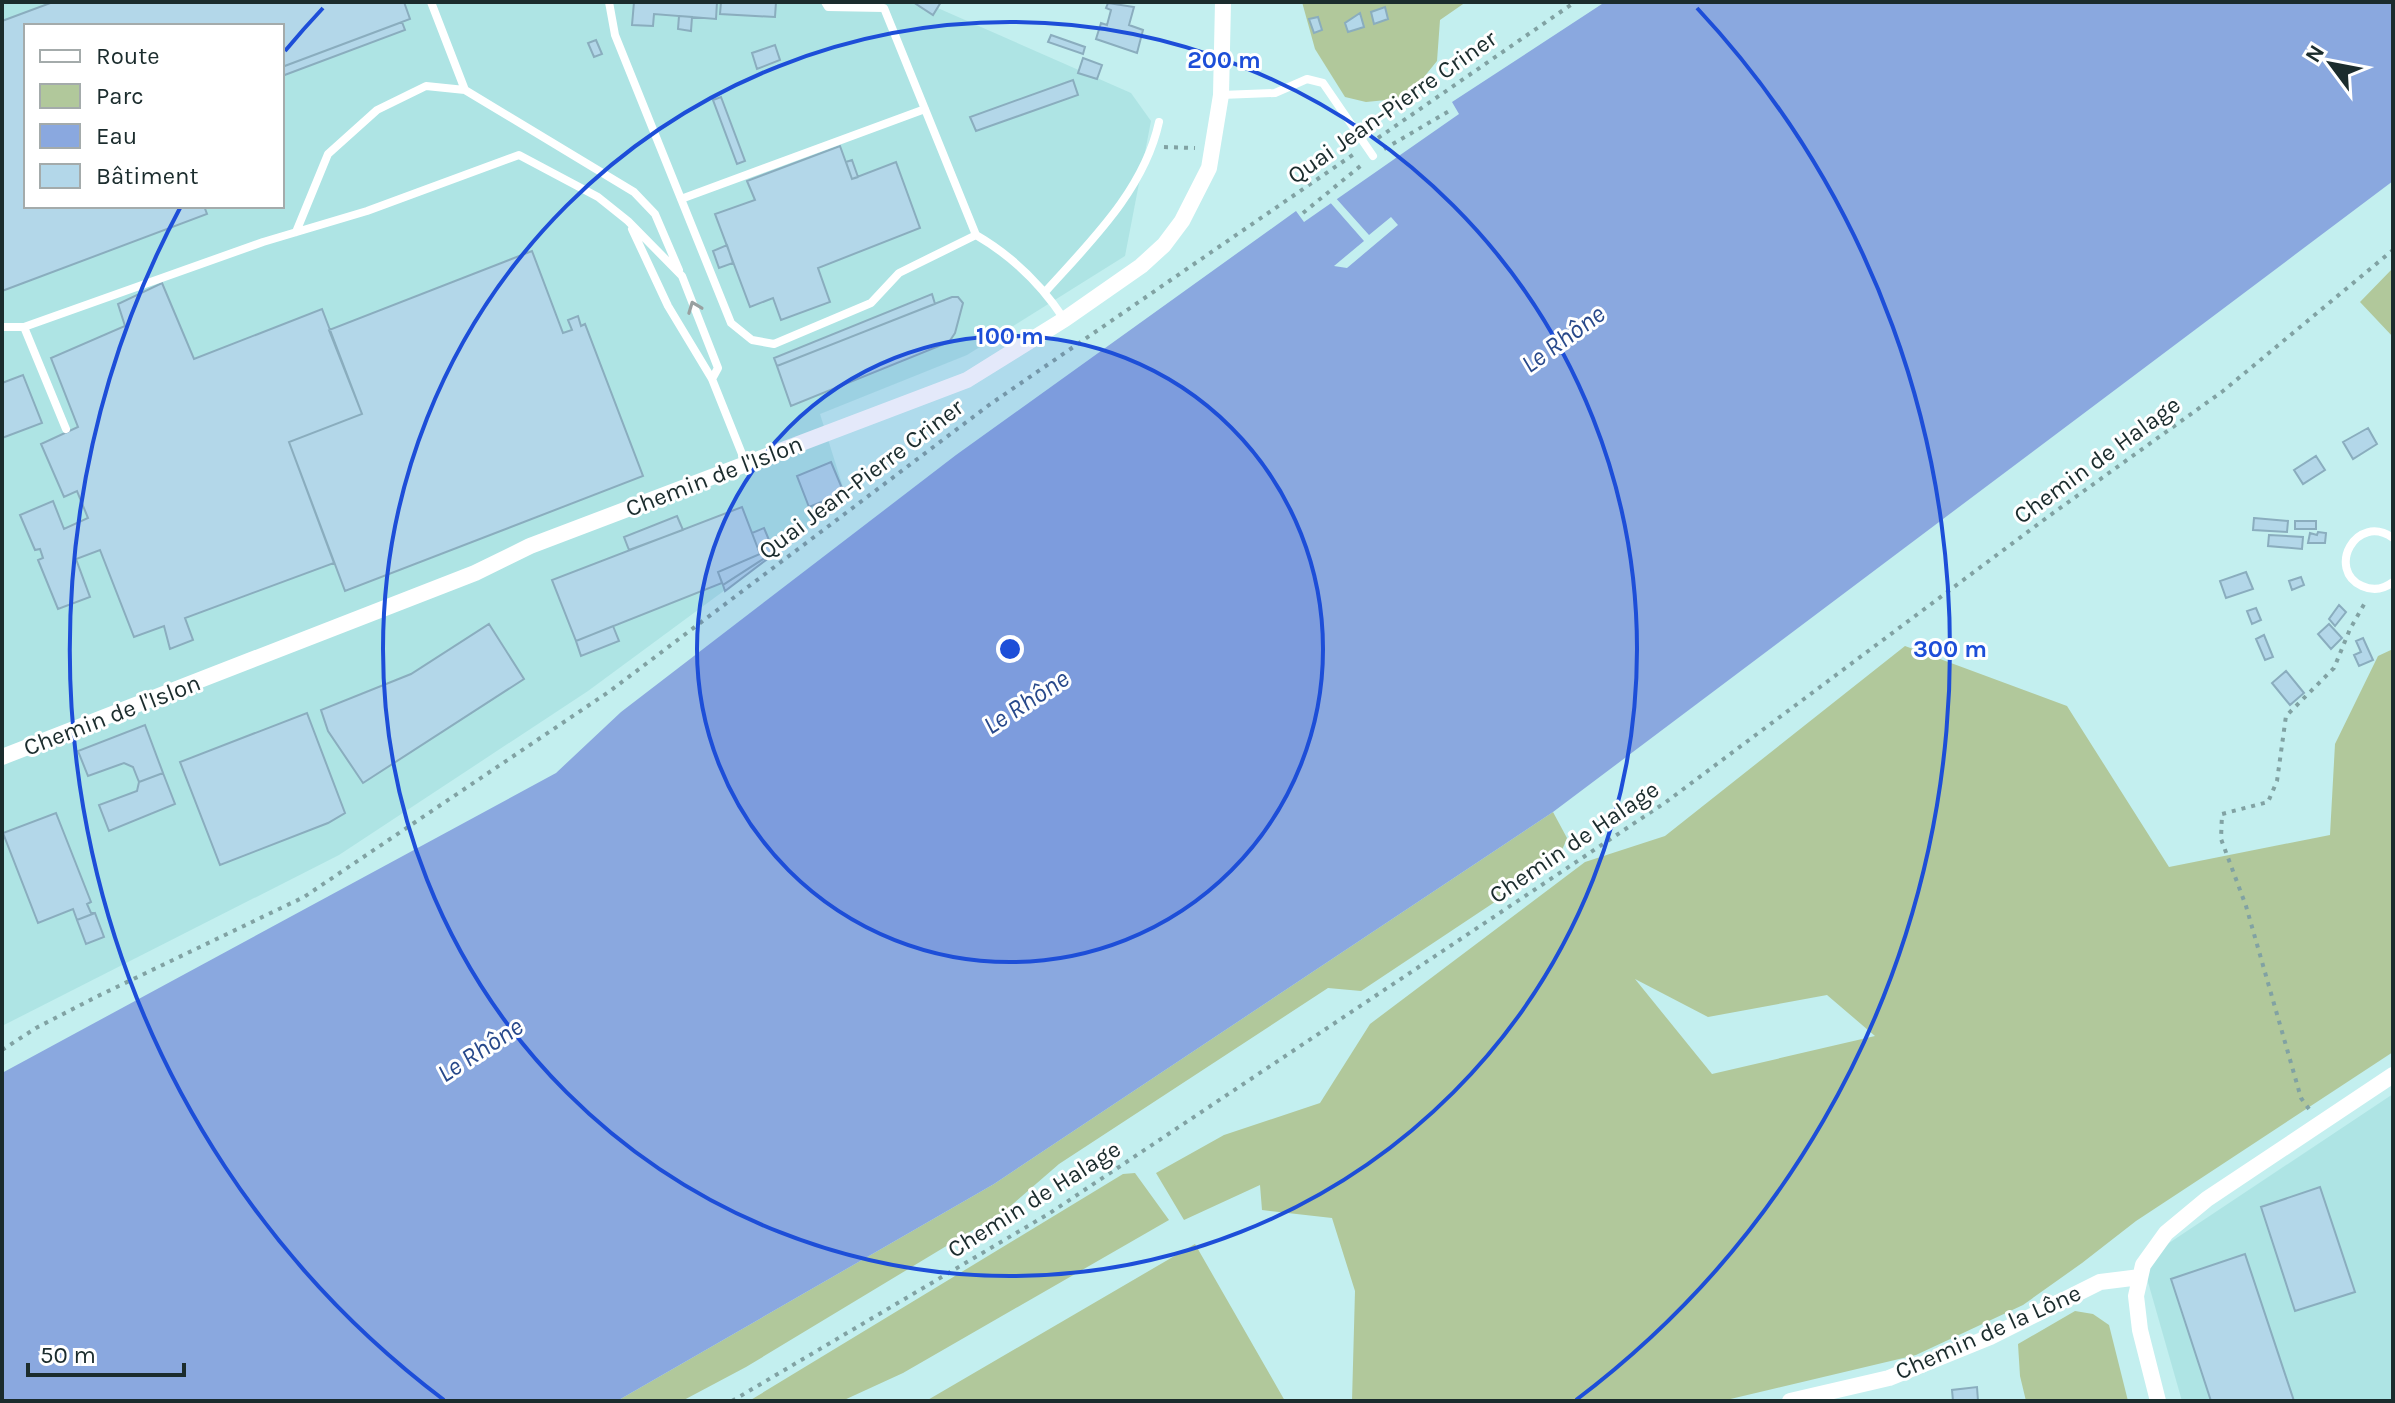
<svg xmlns="http://www.w3.org/2000/svg" width="2395" height="1403" viewBox="0 0 2395 1403" font-family="Karla,sans-serif">
<style>
.built{fill:#aee4e4;fill-rule:evenodd}
.green{fill:#b1c89b;fill-rule:evenodd}
.water{fill:#8aa8df}
.pier{fill:#c3efef}
.building{fill:#b3d7e9;stroke:#8aadbe;stroke-width:2}
.lines{fill:none;stroke-linecap:round;stroke-linejoin:round}
.path{stroke:#81a2a3;stroke-width:4;stroke-dasharray:4 6;stroke-linecap:butt}
.lane{stroke:#fff;stroke-width:8}
.street{stroke:#fff;stroke-width:16}
.oneway{stroke:#98a0a0}
.ring{fill:none;stroke:#1d4ed8;stroke-width:4}
.labels{text-anchor:middle;dominant-baseline:central;stroke-width:6;stroke-linejoin:round;paint-order:stroke}
.street-label{font-size:24px;fill:#1b2c2d;stroke:#fff}
.water-label{font-size:26px;font-style:italic;fill:#28498b;stroke:#fff}
.centre{fill:#1d4ed8;stroke:#fff;stroke-width:4}
.ring-label{font-size:24px;text-anchor:middle;font-weight:bold;fill:#1d4ed8;stroke:#fff;stroke-width:6;stroke-linejoin:round;paint-order:stroke}
</style>
<rect width="100%" height="100%" fill="#c3efef"/>
<path class="built" d="M2 2H924L1131 93 1151 121 1125 256 967 355 820 414 847 500 588 691 339 855 2 1026ZM26 26H282V206H26Z
M2393 1094V1401H2182L2142 1261Z"/>
<path class="green" d="M1302 2H1466L1440 20 1437 61 1415 88 1396 99 1366 102 1345 97 1315 49Z
M2393 268V337L2360 302Z
M1905 646 2067 706 2169 867 2330 835 2335 744 2378 656 2393 649V1052L2136 1221 2082 1263 2023 1305 1916 1355 1722 1401H1352L1355 1291 1332 1218 1262 1210 1260 1185 1184 1220 1156 1173 1224 1135 1320 1103 1370 1024 1585 862 1665 836ZM1635 979 1708 1017 1827 995 1875 1036 1712 1074Z
M1553 812 1567 838 1558 860 1361 991 1328 988 1059 1164 1006 1210 746 1367 682 1401H617L994 1184Z
M1135 1173 1169 1220 903 1373 842 1401H749L1123 1174Z
M1195 1244 1285 1401H926Z
M2075 1311 2093 1314 2109 1325 2128 1401H2026L2020 1376 2018 1344Z"/>
<path class="water" d="M1605 2H2393V181L1553 812 994 1184 617 1401H2V1073L556 773 621 712 956 455 1296 211 1304 222 1459 114 1452 102Z"/>
<path class="pier" d="M1334 196 1369 235 1391 217 1398 225 1347 268 1334 266 1364 241 1328 200Z"/>
<path class="building" d="M53 2H404L410 19 282 67V26H26V206H204L207 214 2 291V21Z
M634 2H717L716 19 654 14 653 26 632 25Z
M721 2H776L775 17 720 14Z
M913 2H941L933 15Z
M1108 3 1134 7 1129 25 1143 30 1137 53 1096 39 1101 23 1107 25 1111 10 1106 8Z
M1385 7 1388 19 1374 24 1371 12Z
M1360 13 1364 27 1348 32 1345 23Z
M679 16 692 17 691 31 678 29Z
M1318 17 1322 30 1314 33 1309 19Z
M402 22 405 30 282 76V67Z
M1051 35 1085 47 1083 54 1048 42Z
M596 40 602 54 594 57 588 43Z
M775 45 780 60 757 69 752 53Z
M1083 58 1102 65 1097 79 1078 73Z
M1073 80 1078 95 976 131 970 117Z
M721 97 745 161 737 164 713 100Z
M840 146 852 179 896 162 920 228 818 268 830 302 781 320 773 298 750 307 715 214 755 200 747 181Z
M852 160 858 177 852 179 846 162Z
M727 245 733 263 719 268 713 251Z
M532 251 563 333 572 330 568 320 578 316 581 326 585 324 643 476 345 591 289 442 362 414 329 330Z
M162 283 194 359 322 309 362 414 289 442 334 563 185 618 193 640 170 649 164 626 134 637 100 550 76 559 90 597 58 609 38 560 43 558 40 549 35 550 20 515 53 501 64 529 88 518 77 491 64 497 41 444 78 427 51 358 125 326 118 304Z
M932 294 935 304 777 366 774 358Z
M952 297H958L963 303 955 333 949 342 791 406 777 366Z
M23 375 42 423 2 438V383Z
M2368 428 2377 444 2353 459 2343 442Z
M2316 456 2325 470 2303 484 2294 470Z
M831 462 844 493 809 507 797 476Z
M742 507 760 554 718 572 722 583 576 641 552 580Z
M677 516 683 530 629 550 624 537Z
M2254 518 2288 521 2287 532 2253 530Z
M2295 521H2316V529H2295Z
M764 528 774 552 723 585 718 572 760 554 752 533Z
M2318 532 2326 533 2325 543H2308L2310 533 2317 535Z
M2269 535 2303 537 2302 549 2268 546Z
M774 552V554L725 591 723 585Z
M2246 572 2253 589 2226 598 2220 581Z
M2301 577 2304 585 2292 590 2289 581Z
M2339 605 2346 612 2335 626 2329 619Z
M2256 608 2261 620 2252 624 2247 611Z
M489 624 524 679 363 783 328 731 321 710 411 674Z
M2329 624 2342 638 2331 649 2318 634Z
M613 626 619 641 581 656 576 641Z
M2264 635 2273 657 2265 660 2256 639Z
M2363 638 2373 660 2359 666 2354 655 2361 652 2356 641Z
M2286 671 2304 693 2290 705 2272 683Z
M307 713 345 813 328 823 220 865 180 762Z
M145 725 163 773 139 782 133 767 124 763 88 776 78 751Z
M163 773 175 804 109 831 99 805 137 791 139 782Z
M56 813 91 902 87 904 91 913H95L77 920 73 909 38 923 3 833Z
M95 913 104 937 86 944 77 920Z
M2320 1187 2355 1292 2295 1311 2261 1207Z
M2245 1254 2294 1401H2211L2171 1279Z
M1977 1387 1978 1401H1953L1952 1390Z"/>
<g class="lines">
<path class="path" d="M1378 138 1575 2
M1164 147 1195 148
M1384 149 1451 110
M1303 213 1364 163
M2 1050 36 1028 96 997 304 897 610 691 989 405 1354 154
M2309 1109 2301 1098 2246 906 2221 839 2222 814 2268 802 2277 781 2286 716 2334 668 2350 629 2366 601
M732 1401 1050 1213 1666 802 2049 516 2223 391 2393 250"/>
<path class="lane" d="M431 2 465 90 634 192 655 214 679 270
M609 2 615 35 731 323 752 340 774 344 871 303 899 273 976 235
M825 2 828 7 884 8 976 235C1012 256 1041 284 1064 319
M1221 95 1275 93 1307 79 1323 83 1373 156
M681 199 925 109
M632 229 668 306 712 379 746 464
M296 232 328 154 377 110 426 86 465 90
M1046 291C1091 241 1144 190 1159 122
M2 327H24L263 242 367 211 519 155 598 197 628 221 682 276 718 368 712 379
M24 327 66 429
M2393 538C2356 512 2326 570 2362 586 2373 591 2384 589 2393 582"/>
<path class="street" d="M2 757 475 573 530 546 967 380 1065 319 1141 266 1164 245 1182 221 1209 168 1221 95 1223 2
M1790 1401 1889 1378 1990 1337 2100 1282 2140 1277
M2158 1401 2140 1330 2136 1296 2143 1265 2166 1233 2207 1199 2393 1075"/>
</g>
<defs><path id="oneway-chevron" d="M-2-3.5L2.5 0L-2 3.5" fill="none" stroke-width="1.6" stroke-linecap="round" stroke-linejoin="round" transform="scale(2)"/></defs>
<use class="oneway" href="#oneway-chevron" transform="translate(694 307) rotate(-111)"/>
<circle cx="1010" cy="649" r="313" fill="#1d4ed8" fill-opacity=".12"/>
<g class="ring">
<circle cx="1010" cy="649" r="313"/>
<circle cx="1010" cy="649" r="627"/>
<path d="M444 1400A940 940 0 0 1 180 208M285 51A940 940 0 0 1 323 8M1697 8A940 940 0 0 1 1576 1400"/>
</g>
<g class="labels">
<g class="street-label">
<text transform="translate(1392 107) rotate(-35)">Quai Jean-Pierre Criner</text>
<text transform="translate(2097 460) rotate(-36)">Chemin de Halage</text>
<text transform="translate(714 476) rotate(-21)">Chemin de l'Islon</text>
<text transform="translate(861 479) rotate(-37)">Quai Jean-Pierre Criner</text>
<text transform="translate(112 715) rotate(-21)">Chemin de l'Islon</text>
<text transform="translate(1574 842) rotate(-34)">Chemin de Halage</text>
<text transform="translate(1034 1199) rotate(-32)">Chemin de Halage</text>
<text transform="translate(1988 1332) rotate(-24)">Chemin de la Lône</text>
</g>
<g class="water-label">
<text transform="translate(1563 339) rotate(-36)">Le Rhône</text>
<text transform="translate(1026 702) rotate(-33)">Le Rhône</text>
<text transform="translate(480 1050) rotate(-33)">Le Rhône</text>
</g>
</g>
<circle cx="1010" cy="649" r="12" class="centre"/>
<g class="ring-label">
<text x="1224" y="68">200 m</text>
<text x="1010" y="344">100 m</text>
<text x="1950" y="657">300 m</text>
</g>
<rect width="2395" height="1403" fill="none" stroke="#1b2c2d" stroke-width="8"/>
<rect x="24" y="24" width="260" height="184" fill="#ffffff" stroke="#a4abab" stroke-width="2"/>
<rect x="40" y="50" width="40" height="12" fill="#ffffff" stroke="#a4abab" stroke-width="2"/>
<text x="96" y="64" font-size="24" fill="#1b2c2d">Route</text>
<rect x="40" y="84" width="40" height="24" fill="#b1c89b" stroke="#a4abab" stroke-width="2"/>
<text x="96" y="104" font-size="24" fill="#1b2c2d">Parc</text>
<rect x="40" y="124" width="40" height="24" fill="#8aa8df" stroke="#a4abab" stroke-width="2"/>
<text x="96" y="144" font-size="24" fill="#1b2c2d">Eau</text>
<rect x="40" y="164" width="40" height="24" fill="#b3d7e9" stroke="#a4abab" stroke-width="2"/>
<text x="96" y="184" font-size="24" fill="#1b2c2d">Bâtiment</text>
<g transform="translate(2331 64) rotate(302)" stroke="#ffffff" stroke-width="6" paint-order="stroke">
<path d="M0-6L14 30L0 20L-14 30Z" fill="#1b2c2d"/>
<text y="-12" font-size="22" font-weight="bold" text-anchor="middle" fill="#1b2c2d">N</text>
</g>
<path d="M28 1363v12h156v-12" fill="none" stroke="#1b2c2d" stroke-width="4"/>
<text x="40" y="1363" font-size="24" fill="#1b2c2d" stroke="#ffffff" stroke-width="6" paint-order="stroke">50 m</text>
</svg>
